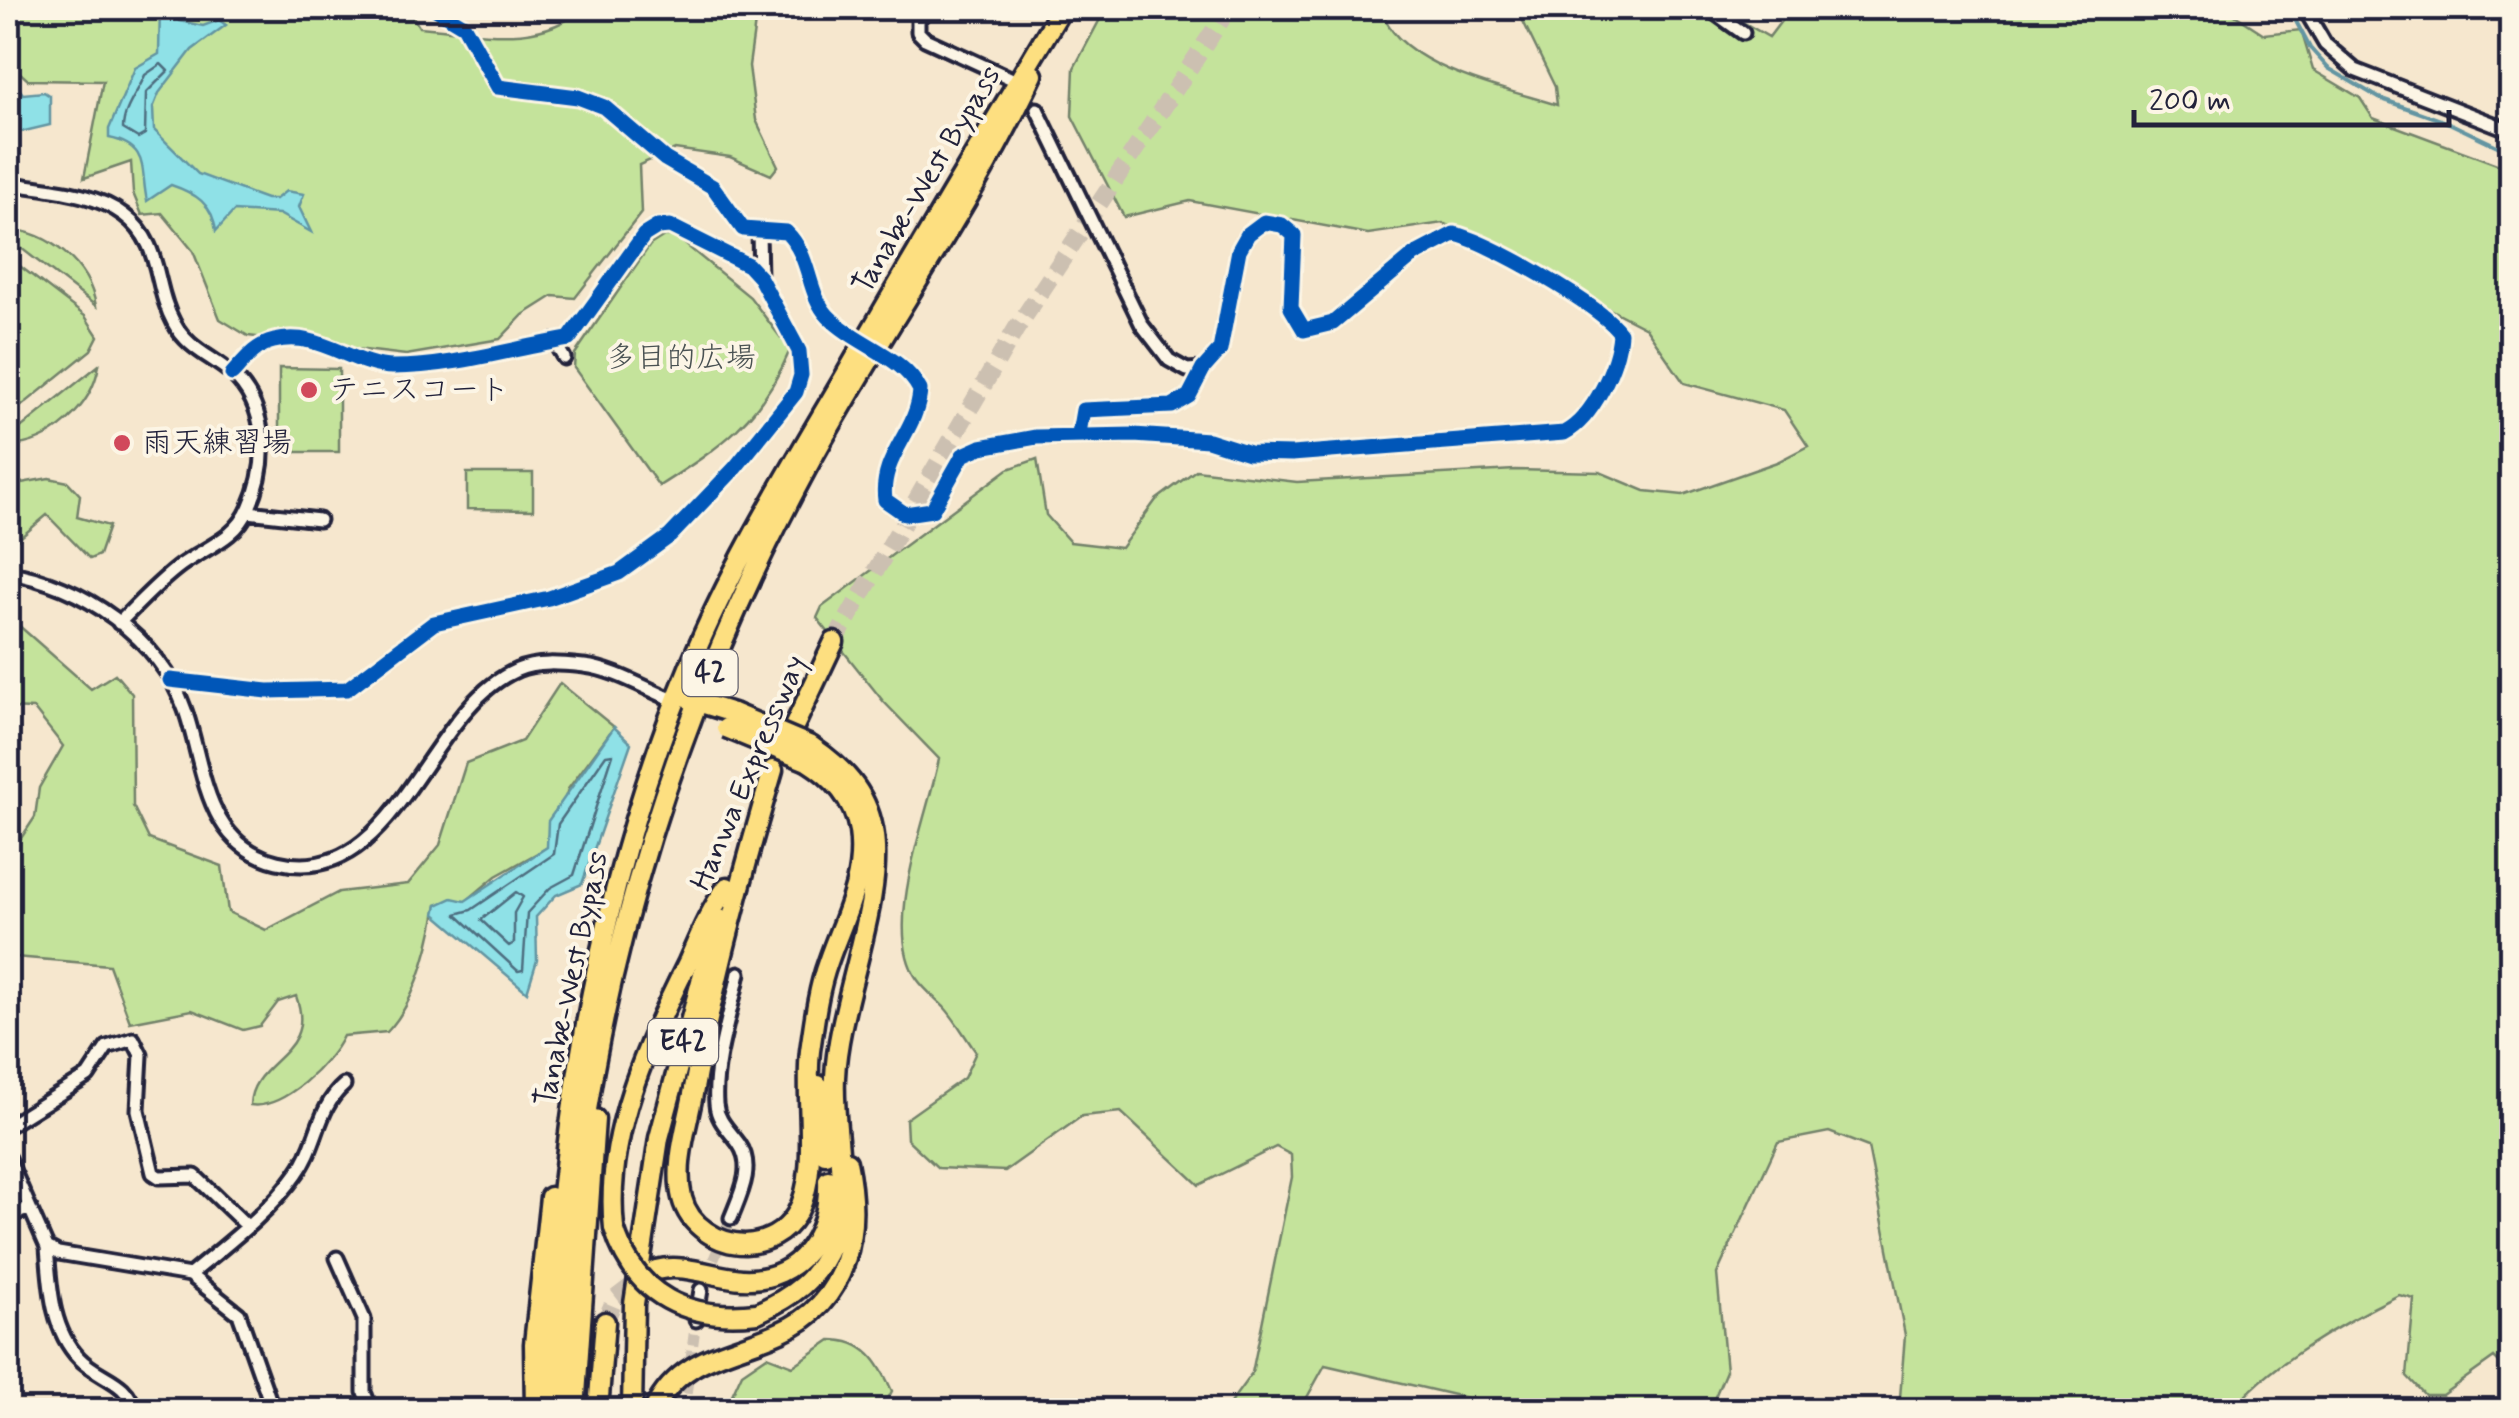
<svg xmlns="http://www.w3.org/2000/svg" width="2519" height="1418" viewBox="0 0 2519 1418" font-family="Mynerve,'Klee One',sans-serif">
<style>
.green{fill:#c4e39b;stroke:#73826b;stroke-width:2.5}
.water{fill:#8fe1e7;stroke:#6395a2;stroke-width:2.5}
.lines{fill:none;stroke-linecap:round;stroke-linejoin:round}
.shore{stroke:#4e6e80;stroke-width:2.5}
.stream{stroke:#6395a2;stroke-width:4}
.minor-tunnel{stroke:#ccc0b1;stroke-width:11;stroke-dasharray:11 5.5;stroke-linecap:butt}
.highway-tunnel{stroke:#ccc0b1;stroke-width:18;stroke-dasharray:18 9;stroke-linecap:butt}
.minor-casing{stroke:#22223b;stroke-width:19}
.highway-casing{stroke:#22223b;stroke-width:25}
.minor{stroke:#fcf5e5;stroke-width:11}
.highway{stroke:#fddf80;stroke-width:18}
.highway-bridge-casing{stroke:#22223b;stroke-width:25;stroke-linecap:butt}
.highway-bridge{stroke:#fddf80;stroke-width:18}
.cycleway-casing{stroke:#fcf5e5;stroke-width:21}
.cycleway{stroke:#0057b8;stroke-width:15}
.poi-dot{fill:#d1495b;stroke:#fcf5e5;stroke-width:4}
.labels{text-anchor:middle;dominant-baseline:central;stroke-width:8;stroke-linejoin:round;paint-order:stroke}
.shield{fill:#fcf5e5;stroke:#63616e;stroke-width:2.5}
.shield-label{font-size:28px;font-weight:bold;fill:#22223b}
.street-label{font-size:30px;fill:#22223b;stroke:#fcf5e5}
.park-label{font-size:30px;fill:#4a5253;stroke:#fcf5e5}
.poi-label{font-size:30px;fill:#22223b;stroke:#fcf5e5;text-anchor:start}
</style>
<rect width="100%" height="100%" fill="#f6e7ce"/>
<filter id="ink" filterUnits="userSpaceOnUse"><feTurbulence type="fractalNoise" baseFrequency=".01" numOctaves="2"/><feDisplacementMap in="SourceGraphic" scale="20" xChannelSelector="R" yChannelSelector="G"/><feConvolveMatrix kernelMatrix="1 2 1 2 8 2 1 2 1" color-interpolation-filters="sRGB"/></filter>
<g filter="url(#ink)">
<path class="green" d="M8 8H408L419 27C475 31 538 49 583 8H757L749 66 756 120 778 166 771 175 730 157 675 149 639 165 641 213 575 298 553 296 523 315 500 339 406 355 248 336 220 319 193 251 162 213 142 215 133 193 131 162 84 178 103 81 28 80 8 62Z
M1106 8H1382C1392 66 1508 89 1557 105L1555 87 1522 19V8H1718L1769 37 1791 8H2082L2104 12 2109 8H2224L2264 34 2301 30 2313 70 2360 98 2373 118 2502 166C2504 212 2492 219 2512 266L2511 1375 2494 1358 2442 1395H2425L2407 1376 2414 1299 2399 1295C2347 1320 2268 1365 2233 1410 2206 1410 2172 1401 2149 1410H1899L1905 1335 1868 1147 1829 1132 1778 1142 1717 1274 1726 1371 1711 1406 1687 1410 1506 1407 1325 1365 1300 1410H1225L1252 1373 1292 1177 1291 1155 1276 1147 1199 1185 1121 1112 1082 1116 1005 1171 938 1168 907 1139 906 1119 964 1078 976 1052C965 1037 956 1020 944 1007 935 998 924 989 917 979 881 927 928 816 939 759L883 701 817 618 822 607 1008 469 1037 459 1046 515 1070 542 1121 548 1156 500 1196 470 1297 482 1515 470 1600 472 1645 491 1683 495 1777 462 1808 446 1784 410 1684 383 1646 328 1443 223 1368 234 1190 201 1124 217 1072 116 1074 68Z
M8 229C49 232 89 264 96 306L8 238Z
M664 236H675L750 297 790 350C760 421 722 446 659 486L574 368 575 354 650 245Z
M8 257 85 316 98 336 91 350 8 417Z
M99 365C92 407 51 445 8 446V438Z
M279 368 339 369V452H279Z
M467 473H533V510L467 509Z
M49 478 68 482 80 495 77 517 109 526 99 555 90 559 47 515 8 548V495L16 484Z
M8 616 91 689 115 674 132 694 133 806 149 839 222 866 228 912 266 930 339 892 408 884 440 845 466 763 522 741 560 683 614 727 568 789 548 847 496 876 465 902 437 905C430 946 417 1001 387 1032L343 1036C330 1064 283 1110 250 1105 251 1059 318 1056 296 996L278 1002 260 1026 243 1030 192 1010 130 1022 109 965 15 957 8 951V858L35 817 39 788 63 746 34 709 8 708Z
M831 1340C866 1340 879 1362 892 1391L882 1410H725L742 1373 767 1356 793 1366Z"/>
<path class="water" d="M160 8H179L180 21 203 26 219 20 226 25 192 50 159 93 153 108 154 130 198 174 266 199H276L286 191 304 194 299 207 311 232 279 214 234 211 216 231C213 204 195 193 171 185L147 201C140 170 150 146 109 138V129L135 68 159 54Z
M8 74 23 94 44 92 50 96V125L8 135Z
M614 727 631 743 582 884 556 895 536 917 537 960 527 992 435 914 437 905 452 898 465 901 547 847 548 821Z"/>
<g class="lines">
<path class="shore" d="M161 64 168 71 146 93 145 134 138 138 123 129C123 108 138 93 145 75Z
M613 754 574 875 550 888 527 913 523 970 518 971 456 914 471 910 554 854 558 824 606 755Z
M516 892 523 897 514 913V943L509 946 481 920Z"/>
<path class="stream" d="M2289 8 2310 48 2328 68 2379 98 2449 123 2512 153"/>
<path class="minor-tunnel" d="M701 1290 731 1218
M684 1410 696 1320"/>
<path class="highway-tunnel" d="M834 642 1016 329 1229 8
M605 1322 615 1299 646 1275"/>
<defs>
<path id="minor" d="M434 8 464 26 498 87 578 97 604 107 665 159 713 187 743 229 786 232C812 257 806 292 828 316 856 345 902 355 920 390 918 431 879 457 885 500L905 514 932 510 963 455 981 447 1036 437 1134 435 1208 440 1249 453 1292 454 1564 433C1593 418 1618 365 1620 333 1602 306 1486 240 1454 234L1414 255 1333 323 1304 330 1291 308 1294 235 1282 225 1264 222 1248 234 1239 250 1220 350 1203 369 1189 396 1172 406 1083 410 1079 433
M928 8 918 20V32L925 39 1010 78
M1708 8 1743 33
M2304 8 2325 44 2355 70 2512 131
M2489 8 2512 13
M1037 109 1142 325 1169 360 1187 370 1203 369
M8 183C45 190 93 191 124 215 163 244 153 285 174 323 187 348 211 356 231 373 269 407 269 464 249 508 236 539 206 547 181 565 158 582 139 603 119 623
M759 232 760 278
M554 341 564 358
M248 512 319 520
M8 573C81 583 160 638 185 710 205 767 204 844 277 862 397 891 425 709 517 670 536 661 564 664 584 666 614 669 648 690 676 701
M170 680 268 691 347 689 434 623 549 598 619 573 670 536 735 468 796 392 801 375 799 351 760 278 748 265 670 226 657 227 644 235 569 339C510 349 453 367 393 367 353 367 318 329 274 341 255 345 244 361 232 374
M8 1126 88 1076 107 1047 133 1039 141 1055 138 1110 153 1173 159 1177 195 1176 247 1226
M8 1158 47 1247 58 1253 190 1275 239 1314 273 1410
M8 1216 28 1209
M731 1218C740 1195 755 1167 739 1144 730 1131 717 1121 716 1104 713 1063 731 1013 739 973
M47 1247C50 1285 51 1329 79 1358 99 1379 128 1380 134 1410
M337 1258 364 1319V1392L371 1410
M190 1275C227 1244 269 1213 297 1173 318 1145 317 1108 344 1085
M696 1320 701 1290"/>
<path id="highway" d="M691 700 733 713
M783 750 834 642
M773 770C741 878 713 983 693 1094 687 1127 674 1164 682 1198 689 1226 718 1244 745 1244 766 1243 785 1233 796 1215 821 1173 804 1101 810 1051 814 1023 818 989 828 962 843 918 866 880 859 831 854 799 834 778 807 761
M818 1085 825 1154
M614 1228C604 1136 648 1042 688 962 700 935 710 910 727 887
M656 1270C685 1263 713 1277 742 1279 801 1282 830 1233 828 1180
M757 1313C792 1297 817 1280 832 1243 852 1192 832 1130 835 1077 838 1002 886 899 873 829 866 791 842 767 811 746
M535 1410 534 1344 550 1197
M550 1410C553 1158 593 899 690 665 732 564 790 470 845 376 916 252 989 130 1062 8
M563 1410C564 1080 647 766 803 475 876 339 967 214 1033 75
M575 1410 595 1119
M598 1410 605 1322
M632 1410 634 1304 659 1138 718 918
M654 1410C680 1356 731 1354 780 1332 850 1302 861 1229 847 1162"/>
</defs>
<use href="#minor" class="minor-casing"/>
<use href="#highway" class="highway-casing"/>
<use href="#minor" class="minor"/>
<use href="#highway" class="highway"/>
<defs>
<path id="highway-bridge" d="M733 713 811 746
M726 728 807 761
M614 1228C635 1297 689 1321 757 1313"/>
</defs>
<use href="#highway-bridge" class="highway-bridge-casing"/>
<use href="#highway-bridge" class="highway-bridge"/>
<defs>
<path id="cycleway" d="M434 8 464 26 498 87 578 97 604 107 665 159 713 187 743 229 786 232C812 257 806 292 828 316 856 345 902 355 920 390 918 431 879 457 885 500L905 514 932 510 963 455 981 447 1036 437 1134 435 1208 440 1249 453 1292 454 1564 433C1593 418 1618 365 1620 333 1602 306 1486 240 1454 234L1414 255 1333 323 1304 330 1291 308 1294 235 1282 225 1264 222 1248 234 1239 250 1220 350 1203 369 1189 396 1172 406 1083 410 1079 433
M170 680 268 691 347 689 434 623 549 598 619 573 670 536 735 468 796 392 801 375 799 351 760 278 748 265 670 226 657 227 644 235 569 339C510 349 453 367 393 367 353 367 318 329 274 341 255 345 244 361 232 374"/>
</defs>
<use href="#cycleway" class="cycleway-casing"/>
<use href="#cycleway" class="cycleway"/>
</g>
</g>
<g class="poi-dot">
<circle cx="309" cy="390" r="10"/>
<circle cx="122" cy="443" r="10"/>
</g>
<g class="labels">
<g class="shield">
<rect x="682.5" y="650" width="55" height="46" rx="8"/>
<rect x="648" y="1019" width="70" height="46" rx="8"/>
</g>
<g class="shield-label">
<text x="710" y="673">42</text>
<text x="683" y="1042">E42</text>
</g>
<g class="street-label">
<text transform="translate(927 180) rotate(-59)">Tanabe-West Bypass</text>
<text transform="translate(749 773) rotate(-67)">Hanwa Expressway</text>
<text transform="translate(572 979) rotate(-78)">Tanabe-West Bypass</text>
</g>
<g class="park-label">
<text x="681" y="358">多目的広場</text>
</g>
<g class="poi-label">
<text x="329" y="390">テニスコート</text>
<text x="142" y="443">雨天練習場</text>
</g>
</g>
<rect width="2519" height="1418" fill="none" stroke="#fcf5e5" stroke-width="40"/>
<rect x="20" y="20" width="2479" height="1378" fill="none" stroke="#22223b" stroke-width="4" filter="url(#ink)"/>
<path d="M2134 110v15h315v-15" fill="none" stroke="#22223b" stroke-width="5"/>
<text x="2149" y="110" font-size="30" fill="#22223b" stroke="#fcf5e5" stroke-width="8" paint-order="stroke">200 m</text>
</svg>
